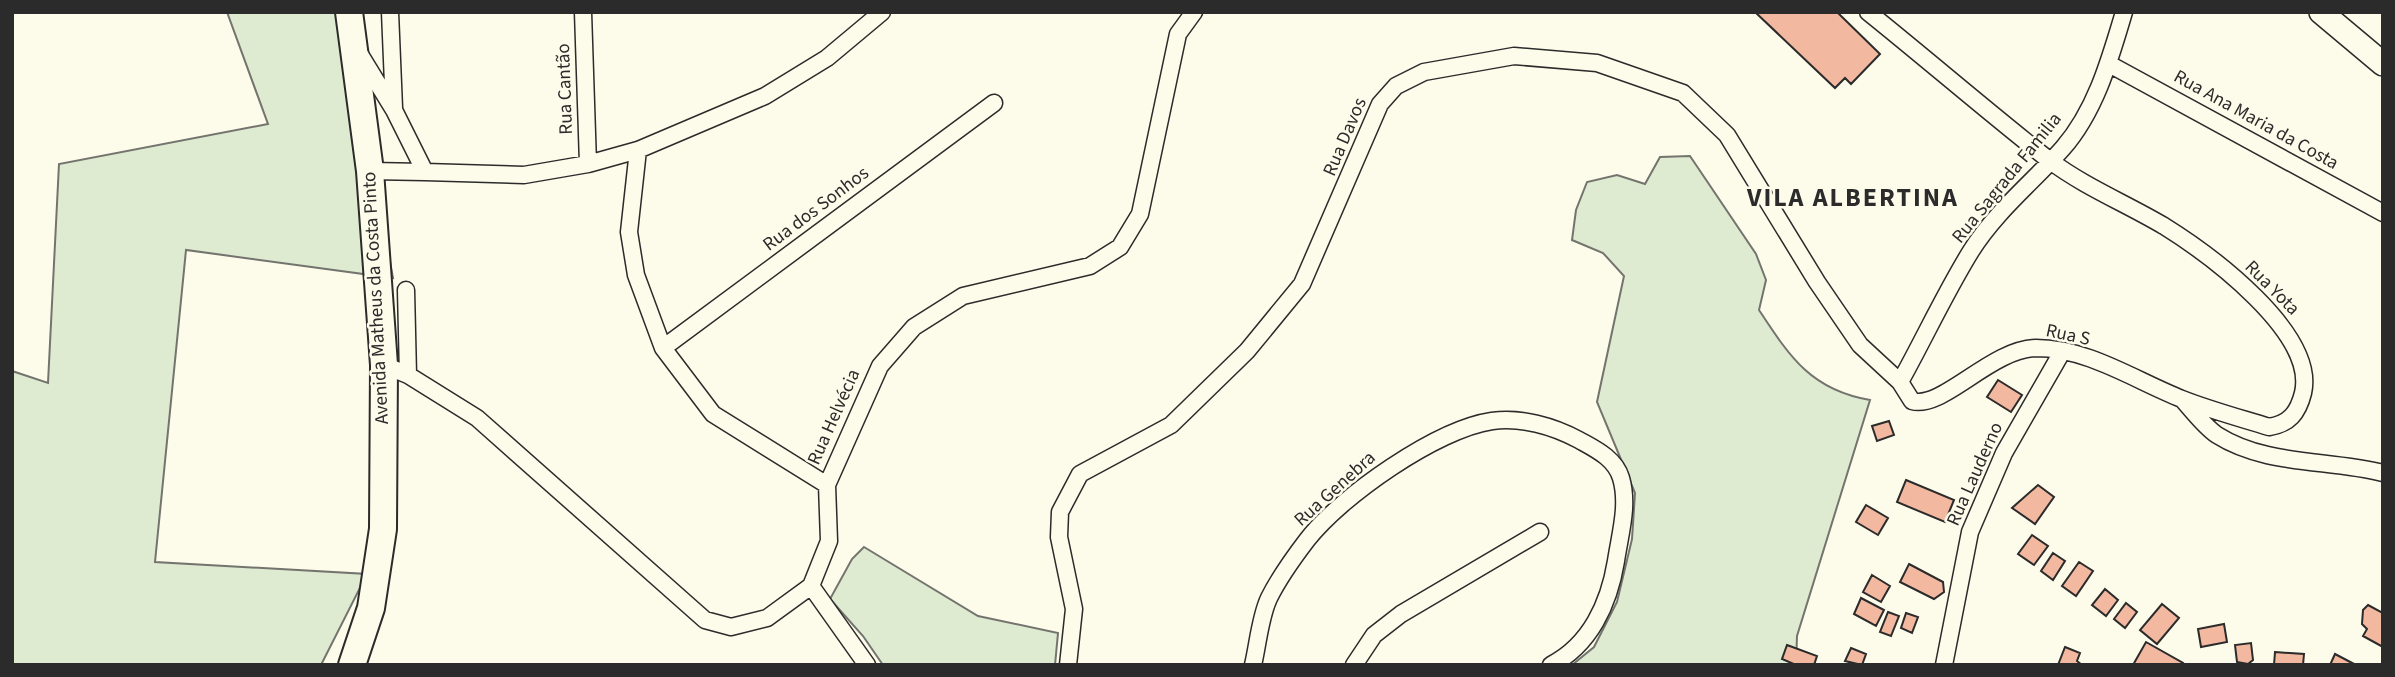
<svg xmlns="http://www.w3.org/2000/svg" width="2395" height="677" viewBox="0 0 2395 677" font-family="'Source Sans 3',sans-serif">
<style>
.green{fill:#deebd1;stroke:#74746e;stroke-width:2}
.building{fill:#f2b8a0;stroke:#2b2b2b;stroke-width:2}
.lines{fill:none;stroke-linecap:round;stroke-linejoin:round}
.street-casing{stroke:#2b2b2b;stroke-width:19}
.secondary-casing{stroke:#2b2b2b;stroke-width:26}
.primary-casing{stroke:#2b2b2b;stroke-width:30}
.street{stroke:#fdfbea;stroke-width:16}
.secondary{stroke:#fdfbea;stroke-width:23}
.primary{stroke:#fdfbea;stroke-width:26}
.labels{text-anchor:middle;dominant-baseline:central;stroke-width:5;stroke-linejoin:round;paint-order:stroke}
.street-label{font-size:19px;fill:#2b2b2b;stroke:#fdfbea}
.district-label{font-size:26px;font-weight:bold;letter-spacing:2px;fill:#2b2b2b;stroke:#fdfbea}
</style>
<rect width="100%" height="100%" fill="#fdfbea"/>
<path class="green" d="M227 12H343L393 278 186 250 155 562 367 574 321 665H12V371L48 383 59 164 268 124Z
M1690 156 1756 254 1766 280 1759 310C1790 357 1811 390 1870 400L1797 636 1796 665H1572L1594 647 1617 602 1632 539 1635 493 1597 402 1624 276 1603 253 1572 240 1576 210 1587 182 1617 175 1645 184 1660 157Z
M864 547 978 616 1058 633 1055 665H883L863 636 830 599 852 559Z"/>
<path class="building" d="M1755 12H1837L1880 54 1851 84 1845 78 1835 88Z
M1998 380 2022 395 2011 412 1987 397Z
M1889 421 1894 435 1877 441 1872 426Z
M1906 480 1954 500 1945 522 1897 502Z
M2038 485 2054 497 2035 524 2012 508Z
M1866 505 1888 518 1878 535 1856 522Z
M2032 535 2048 546 2034 565 2018 554Z
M2053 553 2065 561 2053 580 2041 571Z
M2079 562 2093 571 2076 596 2062 586Z
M1909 564 1943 582 1944 592 1934 599 1900 582Z
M1872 575 1890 586 1881 602 1863 592Z
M2105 589 2118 600 2106 616 2092 605Z
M1861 598 1884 610 1876 626 1854 614Z
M2126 603 2137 612 2125 628 2114 619Z
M2162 604 2179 618 2157 644 2140 630Z
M2368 605 2383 613V647L2363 636 2367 629 2362 624 2363 610Z
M1888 612 1899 616 1891 636 1880 632Z
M1906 613 1918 617 1912 633 1901 628Z
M2224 624 2227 642 2201 647 2198 629Z
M2146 642 2183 663 2182 665H2133Z
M2251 643 2253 660 2248 664 2237 662 2235 645Z
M1787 645 1817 656 1814 665H1796L1782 659Z
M2065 647 2080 653 2077 661 2082 665H2058Z
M1851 648 1866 654 1862 665 1845 661Z
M2275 652 2304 654 2303 665H2274Z
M2335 654 2356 665H2330Z"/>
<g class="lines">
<defs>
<path id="street" d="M390 12 394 108
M583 12 588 164
M1868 12C1929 61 1988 112 2049 160 2085 187 2125 203 2164 226 2209 254 2317 333 2303 393 2298 413 2289 424 2269 427 2240 418 2210 410 2182 399 2136 381 2088 348 2036 348 1991 349 1942 410 1912 401L1900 382C1924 339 1945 293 1971 251 1996 211 2033 182 2063 148 2096 110 2110 59 2124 12
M359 53 394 110 425 172 524 175 588 164 638 150 765 96 827 58 882 12
M2109 64 2383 213
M638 150 629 232 636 275 663 348 713 414 827 485
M370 171 425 172
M406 290 408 375
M663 348 994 103
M384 365 408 375 477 418 705 620 731 627 767 618 811 586 829 541 827 485 880 366 914 327 963 296 1090 266 1120 247 1140 214 1178 34 1194 12
M2183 400C2193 411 2204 426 2217 435 2266 466 2327 459 2383 473
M811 586 867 665
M1068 665 1074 609 1059 537 1060 512 1080 474 1171 425 1247 351 1302 284 1380 104 1396 86 1424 72 1514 56 1597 63 1683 93 1727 135 1817 282 1860 345 1900 382
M1253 665C1258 644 1260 617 1269 598 1279 578 1294 557 1307 540 1341 496 1437 429 1492 421 1521 417 1553 426 1579 440 1595 449 1615 458 1621 478 1629 505 1620 534 1616 561 1609 604 1590 645 1551 665
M1354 665 1374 635 1401 614 1540 532
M1944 665 1970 532 2004 453 2062 352"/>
<path id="secondary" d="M2321 12 2383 64"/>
<path id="primary" d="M349 12 370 171 384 365 383 529 371 608 352 665"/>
</defs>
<use href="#street" class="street-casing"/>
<use href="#secondary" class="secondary-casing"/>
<use href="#primary" class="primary-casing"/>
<use href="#street" class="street"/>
<use href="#secondary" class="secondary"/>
<use href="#primary" class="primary"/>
</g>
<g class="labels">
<g class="street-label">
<text transform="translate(565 89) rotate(-92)">Rua Cantão</text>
<text transform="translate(2256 120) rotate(29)">Rua Ana Maria da Costa</text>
<text transform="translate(1345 137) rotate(-67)">Rua Davos</text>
<text transform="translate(2007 178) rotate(-51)">Rua Sagrada Familia</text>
<text transform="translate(816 209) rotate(-37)">Rua dos Sonhos</text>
<text transform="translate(2272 288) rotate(45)">Rua Yota</text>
<text transform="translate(376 298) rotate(-93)">Avenida Matheus da Costa Pinto</text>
<text transform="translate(2068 335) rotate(12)">Rua S</text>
<text transform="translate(834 417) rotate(-66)">Rua Helvécia</text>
<text transform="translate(1975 474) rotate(-66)">Rua Lauderno</text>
<text transform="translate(1335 489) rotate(-42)">Rua Genebra</text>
</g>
<g class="district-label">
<text x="1853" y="197">VILA ALBERTINA</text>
</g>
</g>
<rect width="2395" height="677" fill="none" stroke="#2b2b2b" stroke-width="28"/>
</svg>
